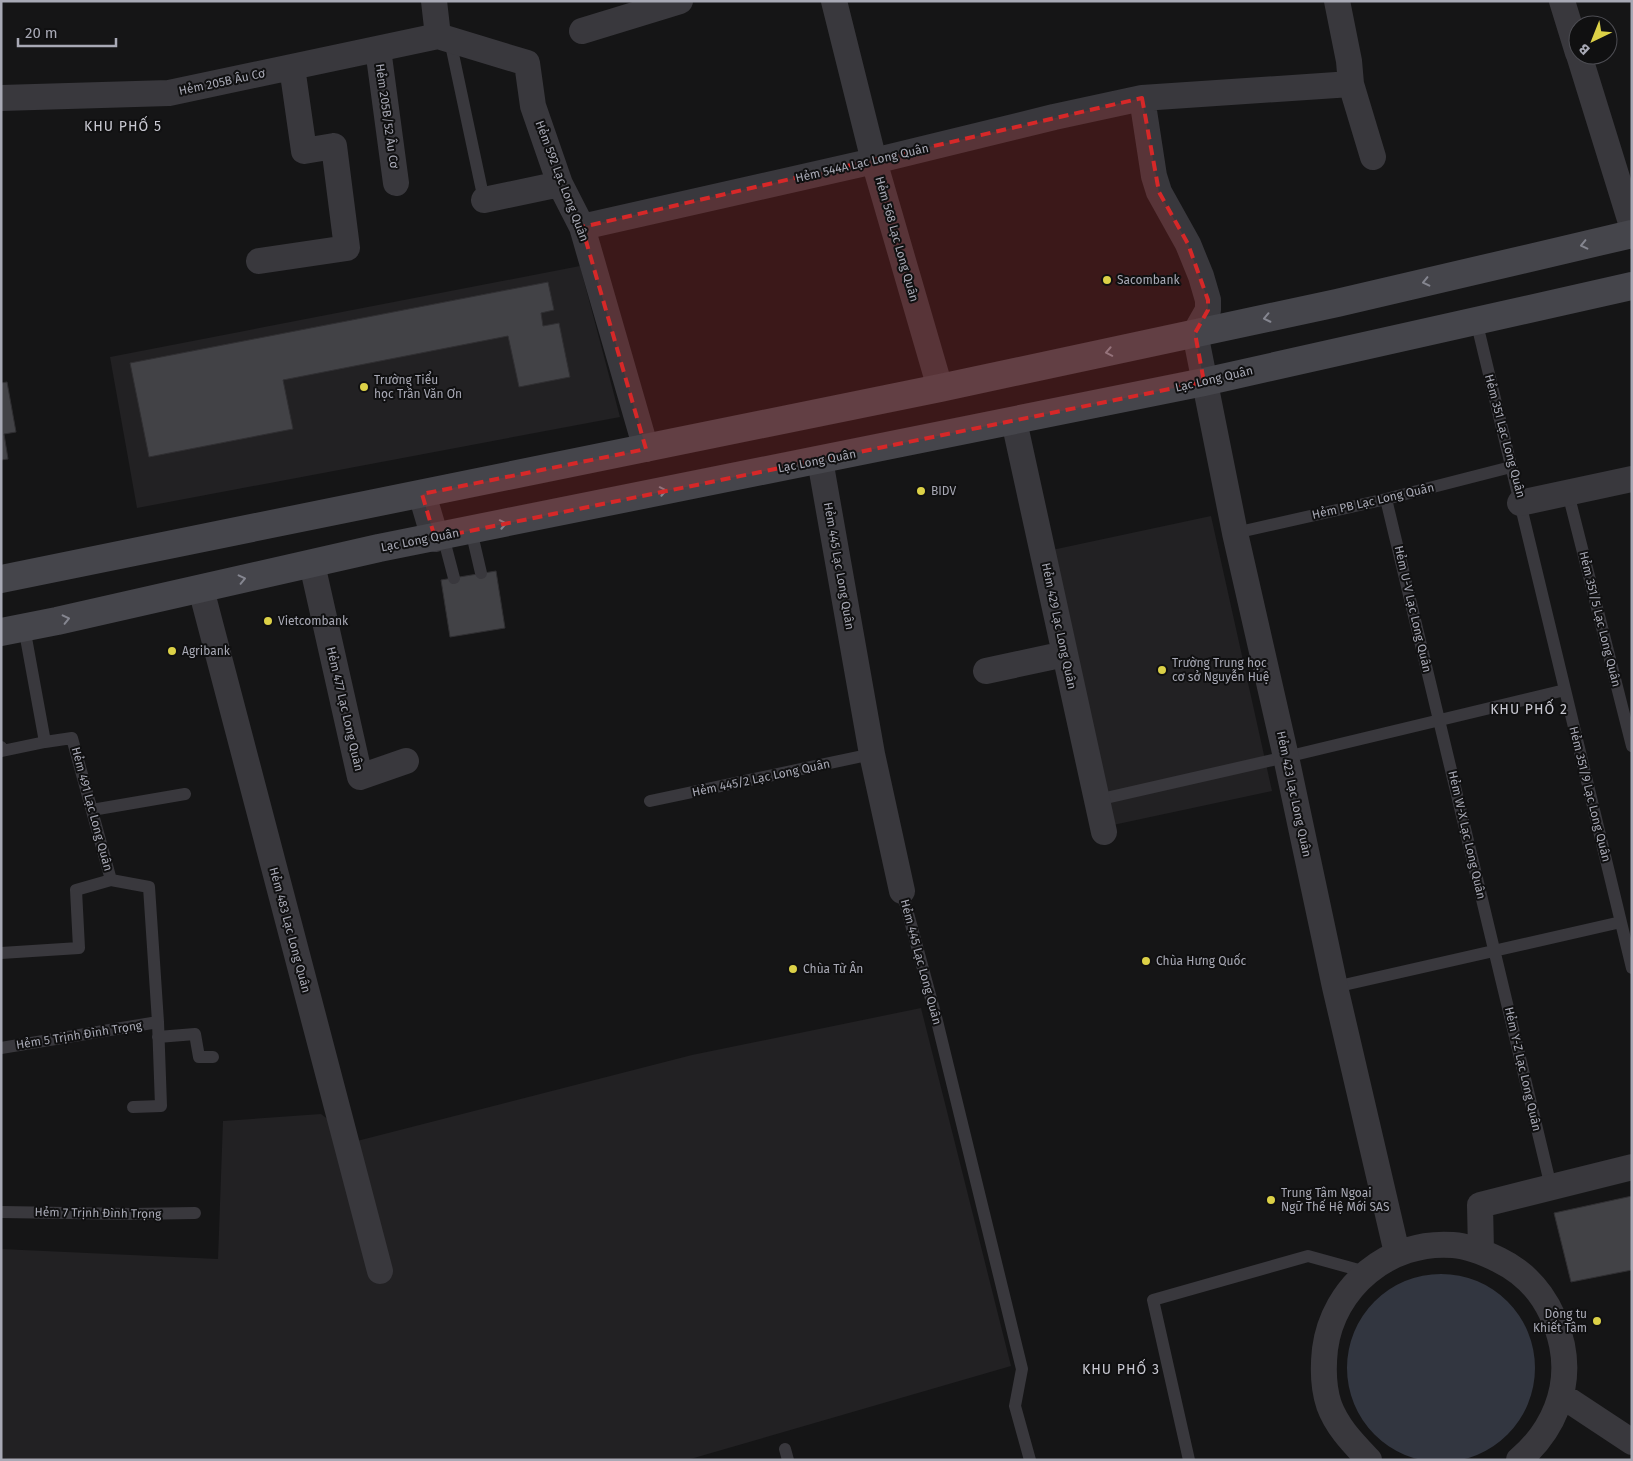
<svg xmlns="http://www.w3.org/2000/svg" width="1633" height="1461" viewBox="0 0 1633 1461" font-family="'Fira Sans',sans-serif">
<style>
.built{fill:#222123}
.water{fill:#323640}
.building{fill:#424246;stroke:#302f32}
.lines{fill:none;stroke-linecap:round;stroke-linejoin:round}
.service{stroke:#39383d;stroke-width:12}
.minor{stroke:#39383d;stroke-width:26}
.tertiary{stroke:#39383d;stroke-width:28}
.secondary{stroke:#45454b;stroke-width:28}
.oneway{stroke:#858690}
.marked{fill:#d62828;fill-opacity:0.2;stroke:#d62828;stroke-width:4;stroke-dasharray:10 6;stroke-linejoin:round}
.poi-dot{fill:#dcd147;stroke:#101011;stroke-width:2}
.labels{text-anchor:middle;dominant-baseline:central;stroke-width:4;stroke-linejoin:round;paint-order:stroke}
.street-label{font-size:12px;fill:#a8a9b5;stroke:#101011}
.poi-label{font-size:12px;fill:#a8a9b5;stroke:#101011;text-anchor:start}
.neighbourhood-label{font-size:14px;letter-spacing:1px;fill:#c9c9d2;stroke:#101011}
</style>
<rect width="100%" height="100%" fill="#151516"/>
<path class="built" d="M580 266 620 417 137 508 110 357Z
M1211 516 1272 791 1113 825 1052 550Z
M921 1008 1011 1366 687 1460H20L1 1458V1249L218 1259 223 1121 321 1114 357 1141 692 1055Z"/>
<path class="water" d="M1347 1368a94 94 0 1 1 188 0a94 94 0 1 1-188 0Z"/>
<path class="building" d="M548 282 554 310 541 313 543 326 559 323 570 377 519 387 508 336 283 380 293 429 149 457 130 363Z
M7 382 16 432 4 434 8 459 1 460V383Z
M496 571 505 628 450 637 441 580Z
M1632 1196V1270L1571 1282 1554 1213Z"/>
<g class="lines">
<path class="service" d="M450 40 484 200
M1476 320 1632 968
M1568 493 1632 746
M1386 499 1551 1187
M471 530 481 573
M1235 533 1386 499 1511 467
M443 536 454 578
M24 627 45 742 72 738 111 880 149 887 158 1022 161 1106 133 1107
M1 747 2 751 45 742
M1097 800 1286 757 1565 690
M650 801 872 754
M92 810 185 794
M902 891 936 1017 1022 1369 1015 1406 1030 1460
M1 953 79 948 76 890 111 880
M1335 987 1621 922
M158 1037 195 1034 199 1057H213
M1 1048 158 1022
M1 1212 132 1214 195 1213
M785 1449 788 1460
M1189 1460 1153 1300 1308 1256 1366 1272"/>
<path class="minor" d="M434 1 438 36 527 63 533 106 560 184 582 227 646 449
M834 1 874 161 940 388
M1337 1 1349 61 1351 84 1373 157
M1562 1 1578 53
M582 31 680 1
M378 49 396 183
M1579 55 1632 226
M1 98 169 93 438 36
M1142 98 1154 176 1159 192 1188 244 1201 276 1208 300V310L1195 333 1235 533 1286 757 1335 987 1397 1253
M484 200 560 184
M582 227 874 161 1054 117 1142 98 1351 84
M259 261 347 248 334 146 304 151 292 67
M1014 421 1104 832
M820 460 872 754 902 891
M1520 503 1632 479
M312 564 360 777 406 761
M201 589 380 1271
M986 671 1065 654
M1481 1251 1480 1205 1632 1167
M1561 1395 1632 1442
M1369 1460C1353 1443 1337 1427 1329 1405 1323 1387 1323 1367 1325 1349 1333 1287 1389 1240 1453 1245 1469 1246 1485 1253 1499 1260 1534 1277 1554 1308 1562 1345 1571 1389 1553 1431 1519 1460"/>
<path class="tertiary" d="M422 494 435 538"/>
<path class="secondary" d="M1 579 940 388 1337 303 1632 234
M1 632 57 621 379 548 1204 382 1632 286"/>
</g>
<defs><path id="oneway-chevron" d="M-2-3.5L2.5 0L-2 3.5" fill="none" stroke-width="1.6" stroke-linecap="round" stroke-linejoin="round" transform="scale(1.25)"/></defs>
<g class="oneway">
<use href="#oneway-chevron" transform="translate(1584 245) rotate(167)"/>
<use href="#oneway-chevron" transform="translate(1426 282) rotate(167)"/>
<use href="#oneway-chevron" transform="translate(1267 318) rotate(168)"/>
<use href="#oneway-chevron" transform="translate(1109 352) rotate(169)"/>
<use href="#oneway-chevron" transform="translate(663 491) rotate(-11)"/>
<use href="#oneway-chevron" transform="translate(503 524) rotate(-11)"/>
<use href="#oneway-chevron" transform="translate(242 579) rotate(-13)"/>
<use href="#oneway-chevron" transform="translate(66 619) rotate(-13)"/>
</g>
<path class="marked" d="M1142 98 1159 192 1188 244 1208 300V310L1195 333 1204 382 435 538 422 494 646 449 582 227Z"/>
<g class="poi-dot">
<circle cx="1107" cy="280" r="5"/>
<circle cx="364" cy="387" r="5"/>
<circle cx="921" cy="491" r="5"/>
<circle cx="268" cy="621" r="5"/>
<circle cx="172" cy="651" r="5"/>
<circle cx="1162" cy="670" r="5"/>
<circle cx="1146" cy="961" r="5"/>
<circle cx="793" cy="969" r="5"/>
<circle cx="1271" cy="1200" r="5"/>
<circle cx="1597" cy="1321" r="5"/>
</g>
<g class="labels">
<g class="street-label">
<text transform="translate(222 82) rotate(-12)">Hẻm 205B Âu Cơ</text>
<text transform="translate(387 116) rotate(82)">Hẻm 205B/52 Âu Cơ</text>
<text transform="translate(862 163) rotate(-13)">Hẻm 544A Lạc Long Quân</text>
<text transform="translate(562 181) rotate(69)">Hẻm 592 Lạc Long Quân</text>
<text transform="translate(897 239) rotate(74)">Hẻm 568 Lạc Long Quân</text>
<text transform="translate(1214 379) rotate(-13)">Lạc Long Quân</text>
<text transform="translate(1505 436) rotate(75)">Hẻm 351 Lạc Long Quân</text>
<text transform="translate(817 461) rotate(-11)">Lạc Long Quân</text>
<text transform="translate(1373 501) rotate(-13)">Hẻm PB Lạc Long Quân</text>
<text transform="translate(420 540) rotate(-11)">Lạc Long Quân</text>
<text transform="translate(839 566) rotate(80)">Hẻm 445 Lạc Long Quân</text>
<text transform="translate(1413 609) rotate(77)">Hẻm U-V Lạc Long Quân</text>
<text transform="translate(1600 619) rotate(76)">Hẻm 351/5 Lạc Long Quân</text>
<text transform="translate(1059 626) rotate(78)">Hẻm 429 Lạc Long Quân</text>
<text transform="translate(345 709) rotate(77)">Hẻm 477 Lạc Long Quân</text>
<text transform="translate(761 778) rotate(-12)">Hẻm 445/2 Lạc Long Quân</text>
<text transform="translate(1294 794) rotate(78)">Hẻm 423 Lạc Long Quân</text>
<text transform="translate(1590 794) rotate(76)">Hẻm 351/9 Lạc Long Quân</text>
<text transform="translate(92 809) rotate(75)">Hẻm 491 Lạc Long Quân</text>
<text transform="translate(1467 835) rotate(77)">Hẻm W-X Lạc Long Quân</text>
<text transform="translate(290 930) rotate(75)">Hẻm 483 Lạc Long Quân</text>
<text transform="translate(921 962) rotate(75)">Hẻm 445 Lạc Long Quân</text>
<text transform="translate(79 1035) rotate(-9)">Hẻm 5 Trịnh Đình Trọng</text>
<text transform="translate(1523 1069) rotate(77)">Hẻm Y-Z Lạc Long Quân</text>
<text transform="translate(98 1213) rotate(1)">Hẻm 7 Trịnh Đình Trọng</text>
</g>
<g class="poi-label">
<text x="1117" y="280">Sacombank</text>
<text x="374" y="380">Trường Tiểu<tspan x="374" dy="14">học Trần Văn Ơn</tspan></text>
<text x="931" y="491">BIDV</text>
<text x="278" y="621">Vietcombank</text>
<text x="182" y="651">Agribank</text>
<text x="1172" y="663">Trường Trung học<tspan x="1172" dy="14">cơ sở Nguyễn Huệ</tspan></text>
<text x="1156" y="961">Chùa Hưng Quốc</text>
<text x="803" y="969">Chùa Từ Ân</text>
<text x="1281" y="1193">Trung Tâm Ngoại<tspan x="1281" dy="14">Ngữ Thế Hệ Mới SAS</tspan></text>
<text x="1587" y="1314" text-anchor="end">Dòng tu<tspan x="1587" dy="14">Khiết Tâm</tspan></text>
</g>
<g class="neighbourhood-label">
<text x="123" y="126">KHU PHỐ 5</text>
<text x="1529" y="709">KHU PHỐ 2</text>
<text x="1121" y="1369">KHU PHỐ 3</text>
</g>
</g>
<rect width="1633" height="1461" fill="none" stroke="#a8a9b5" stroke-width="5"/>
<g transform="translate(1593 40) rotate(223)"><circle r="24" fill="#101011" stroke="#4d4d53"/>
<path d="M0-4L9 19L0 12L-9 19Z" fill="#dcd147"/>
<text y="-8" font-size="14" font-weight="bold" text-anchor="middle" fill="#a8a9b5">B</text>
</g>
<path d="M18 38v8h98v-8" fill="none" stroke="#a8a9b5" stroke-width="2.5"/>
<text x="25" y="38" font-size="15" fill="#a8a9b5" stroke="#101011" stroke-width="4" paint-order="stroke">20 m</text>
</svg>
